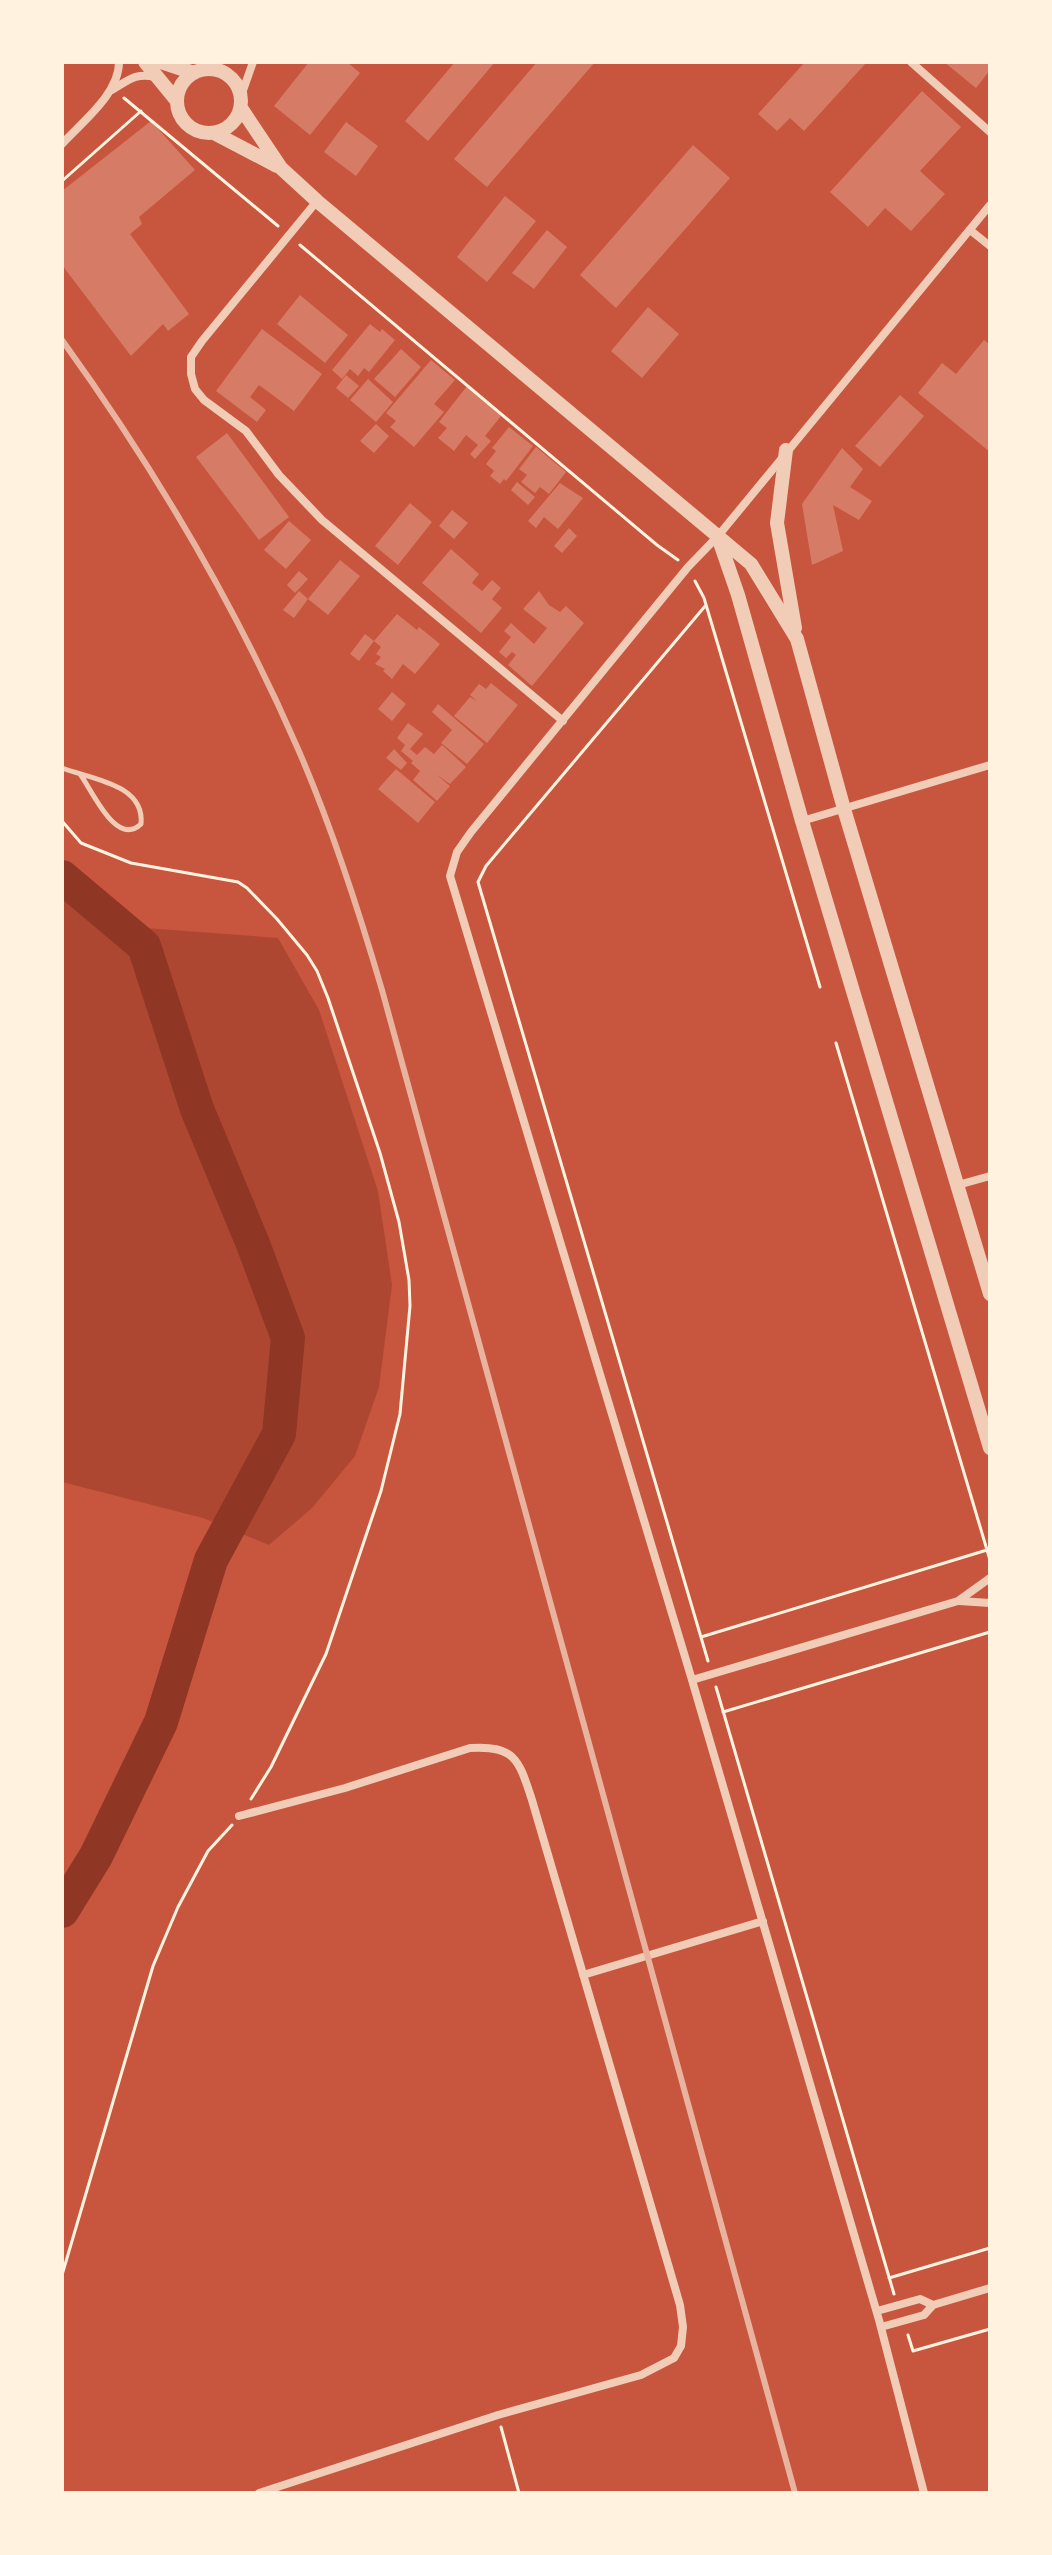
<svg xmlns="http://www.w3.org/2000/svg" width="1052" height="2555" viewBox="0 0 1052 2555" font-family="Raleway,sans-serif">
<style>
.green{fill:#ae4732}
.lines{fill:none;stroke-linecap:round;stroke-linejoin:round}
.river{stroke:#8f3625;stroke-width:34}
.building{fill:#d67c66}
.path{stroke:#fff3e0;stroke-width:3}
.service{stroke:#f1ccb7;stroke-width:5}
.minor{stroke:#f1ccb7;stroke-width:8}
.tertiary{stroke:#f1ccb7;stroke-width:14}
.rail{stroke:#e9b49f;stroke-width:6}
</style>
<rect width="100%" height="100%" fill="#c8553d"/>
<path class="green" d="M62 892 105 925 278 938 319 1010 378 1191 392 1285 379 1387 355 1456 312 1508 269 1545 203 1518 62 1482Z"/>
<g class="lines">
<path class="river" d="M62 877 144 946 197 1109 253 1244 288 1338 279 1434 211 1560 161 1722 96 1856 62 1911"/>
</g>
<path class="building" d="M309 62H347L360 73 310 135 274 106Z
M455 62H495L428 141 405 121Z
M537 62H595L487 187 454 159Z
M805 62 866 63 804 131 790 118 777 131 758 114Z
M944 62H990V70L976 88Z
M922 91 961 127 920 171 945 194 911 231 885 208 868 227 830 192Z
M151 121 195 170 139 217 142 224 130 234 189 314 168 331 163 324 131 356 62 265V191Z
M346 122 378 146 356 176 324 152Z
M693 145 730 178 616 308 580 275Z
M505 196 536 221 487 282 457 257Z
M547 230 567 247 534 289 512 273Z
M300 295 348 335 325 363 277 324Z
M648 307 679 334 642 378 611 351Z
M370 324 380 332 382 329 395 340 369 372 364 368 358 376 350 369 342 379 332 370Z
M262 329 322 374 294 411 259 385 250 397 266 410 257 422 216 391Z
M984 340 990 345V452L918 393 942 363 956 374Z
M401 349 421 367 395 397 374 379Z
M431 360 455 380 434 404 444 412 414 447 390 427 396 421 386 413Z
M346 375 359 386 348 398 336 388Z
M368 379 393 402 376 422 350 400Z
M467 386 501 416 485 436 491 441 475 459 470 454 478 445 466 435 454 451 438 438 447 428 439 422Z
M900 395 924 416 880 467 855 446Z
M376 424 389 436 374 453 360 441Z
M509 427 533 446 506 481 504 479 500 484 490 476 494 471 486 464 496 451 492 448Z
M227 433 289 517 259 540 196 457Z
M536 447 566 472 549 494 540 487 535 493 521 482 527 475 519 469Z
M842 448 863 469 850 487 872 501 859 520 833 505 843 551 812 565 802 504Z
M517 482 535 497 528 505 511 490Z
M560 483 583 498 558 529 544 517 536 528 528 521Z
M410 503 432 522 398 565 375 546Z
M452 510 468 523 454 539 439 526Z
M289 521 311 540 286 569 264 550Z
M569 528 577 536 562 553 554 546Z
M451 549 479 574 472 583 482 591 492 580 501 588 492 599 502 608 481 633 422 583Z
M340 560 360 576 328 615 308 599Z
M299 571 308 579 295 593 287 585Z
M299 591 308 599 294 618 283 610Z
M539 591 549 605 560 612 566 606 584 623 532 686 508 665 516 655 512 652 506 658 499 652 511 637 504 631 511 623 534 644 547 628 523 609Z
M397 614 417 630 419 627 440 644 415 674 403 664 392 679 383 671 385 669 375 664 381 657 376 654 381 647 374 641Z
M365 634 374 641 359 661 350 654Z
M491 683 518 705 487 743 454 716 470 697 477 701 470 695 479 684 486 689Z
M392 692 406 704 392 721 378 709Z
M438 704 484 744 467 764 441 743 452 730 432 712Z
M408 723 423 734 410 749 417 755 425 747 434 754 442 745 466 767 450 784 436 774 450 786 437 801 413 780 420 771 411 763 413 761 401 751 405 745 397 738Z
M394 749 407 763 401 770 386 758Z
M396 769 435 802 418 823 378 789Z"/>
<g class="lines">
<path class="path" d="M124 98 278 226
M62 181 141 111
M300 245 657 545 678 560
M695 581 704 598 820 987
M706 605 486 866 478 882 708 1661
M62 821 81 843 131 863 238 882 247 888 277 919 307 955 317 971 328 998 380 1153 399 1222 409 1280 410 1306 400 1414 381 1491 326 1654 271 1767 251 1799
M836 1043 990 1560
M701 1637 987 1550
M716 1687 894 2294
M723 1712 990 1632
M62 2275 153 1966 178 1907 208 1851 232 1825
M889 2278 990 2248
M908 2335 913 2351 990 2329
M501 2427 519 2493"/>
<path class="service" d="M62 768C91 779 145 784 141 824 116 848 92 790 80 774"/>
<path class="minor" d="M911 62 990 132
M206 69 219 62
M110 91C127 82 134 72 155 77
M241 96 253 62
M62 144C82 122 119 94 119 62
M317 201 202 341 191 357V374L195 389 204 400 246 431 279 475 322 520 563 721
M970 230 990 246
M802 821 990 765
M958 1185 990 1176
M959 1601 990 1603
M692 1680 958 1601 990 1578
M239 1816 345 1788 470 1748C516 1745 519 1761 532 1800L680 2305 683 2327 681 2346 674 2358 641 2375 498 2415 259 2493
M583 1975 763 1921
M877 2311 920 2299 933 2305
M881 2327 924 2315 933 2305 990 2288
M924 2493 879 2320 692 1680 450 876 457 852 471 832 688 567 718 536 990 205"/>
<path class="tertiary" d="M145 62 177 101
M161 62 194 73
M177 101a32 32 0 1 1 64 0a32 32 0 1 1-64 0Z
M241 108 281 168 317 201 751 564 797 639 844 809 990 1294
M214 133 277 166
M786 450 777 523 795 628
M718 537 738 595 802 821 990 1448"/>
<path class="rail" d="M62 340C155 469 235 604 298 749 332 827 358 908 382 990L795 2493"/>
</g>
<rect width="1052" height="2555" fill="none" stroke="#fff3e0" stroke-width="128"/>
</svg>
